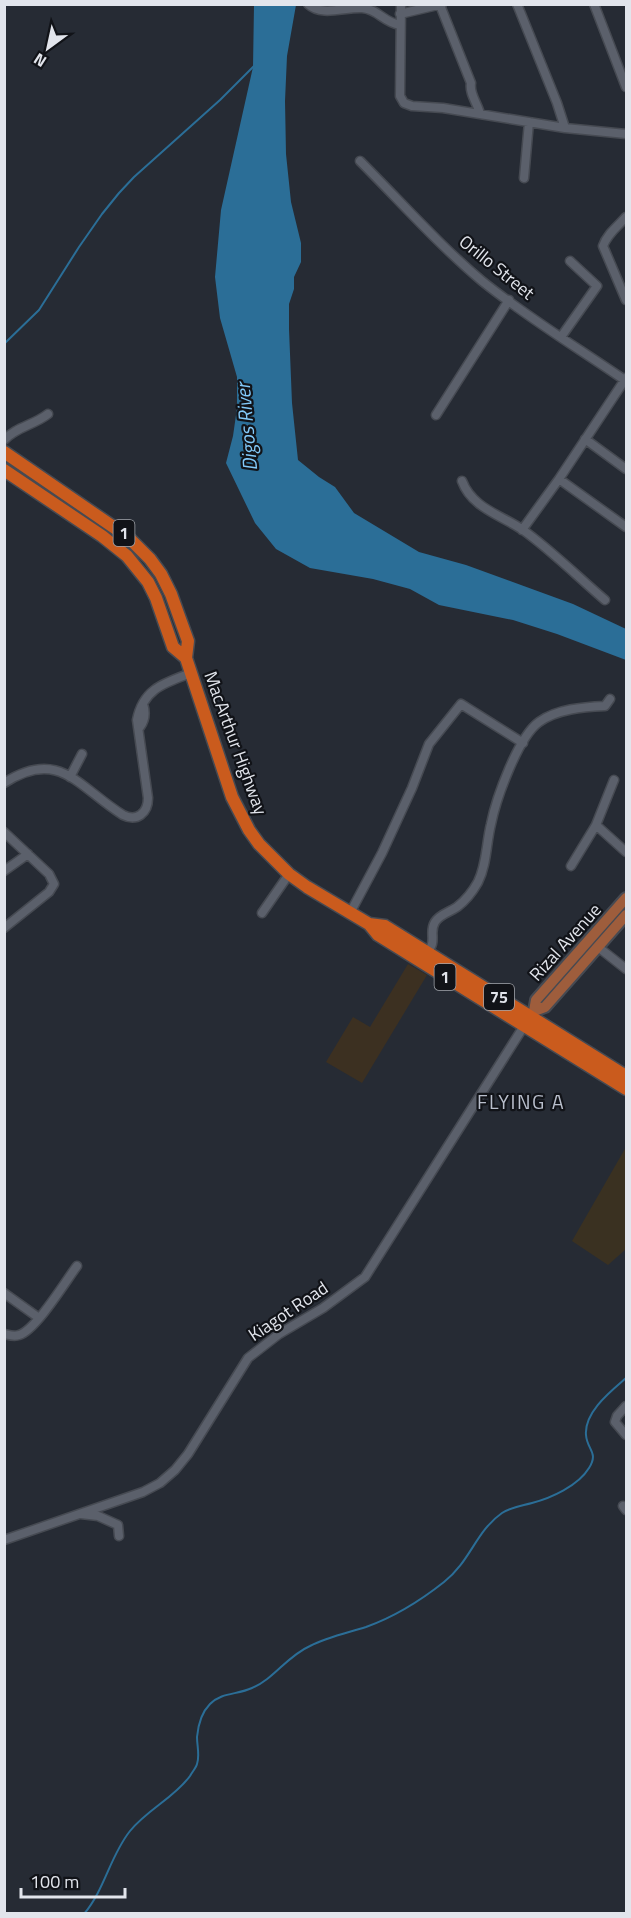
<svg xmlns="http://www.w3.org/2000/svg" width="631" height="1918" viewBox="0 0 631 1918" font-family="'Titillium Web',sans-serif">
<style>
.education{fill:#3c3021}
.medical{fill:#3a3121}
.water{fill:#2b6e97}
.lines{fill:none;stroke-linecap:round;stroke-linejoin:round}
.stream{stroke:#2b6e97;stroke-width:2}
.minor-casing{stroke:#464a52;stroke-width:11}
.major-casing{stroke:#464a52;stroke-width:14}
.highway-casing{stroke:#464a52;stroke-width:15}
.minor{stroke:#5b606b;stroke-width:8}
.major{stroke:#9e5d3c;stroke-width:10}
.highway{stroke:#ca5b1d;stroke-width:12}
.labels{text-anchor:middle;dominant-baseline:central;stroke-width:4.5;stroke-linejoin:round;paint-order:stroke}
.shield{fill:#111318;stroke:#a3a6ac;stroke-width:1.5}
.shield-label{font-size:16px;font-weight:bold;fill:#e2e5ec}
.street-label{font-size:18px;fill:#e2e5ec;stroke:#111318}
.water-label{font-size:20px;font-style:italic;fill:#83cafa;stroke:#111318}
.neighbourhood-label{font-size:20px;letter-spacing:1.5px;fill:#b9bfcc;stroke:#111318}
</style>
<rect width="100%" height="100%" fill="#262b34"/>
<path class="education" d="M408 964 427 975 362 1083 326 1062 353 1017 370 1027Z"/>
<path class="medical" d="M626 1147V1249L608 1265 572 1241Z"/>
<path class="water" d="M254 5H296L287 56 285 101 286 154 291 202 301 243V262L294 277V289L289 304V329L292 403 298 460 319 477 335 487 354 513 419 552 466 565 573 604 626 629V660L557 634 513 620 439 605 410 589 373 579 310 568 276 549 255 523 226 463 233 436 237 408V377L220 318 215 277 221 210 253 67Z"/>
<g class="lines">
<path class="stream" d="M4 344 39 310 79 247 102 214 119 193 134 177 220 100 254 66
M84 1914C105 1889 110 1856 130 1831 148 1809 174 1798 190 1776 192 1772 196 1768 197 1764 200 1756 197 1746 197 1737 198 1726 202 1712 210 1704 222 1692 237 1695 252 1688 274 1679 287 1656 310 1646 327 1637 347 1633 366 1627 394 1617 420 1601 444 1582 470 1562 476 1531 502 1513 511 1507 521 1506 532 1503 551 1498 578 1486 589 1468 599 1452 587 1450 586 1435 584 1412 611 1391 626 1378"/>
<defs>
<path id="minor" d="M308 4C322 17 344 7 362 8 378 9 383 22 400 25
M401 4 400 96 404 103 412 106 443 108 565 128 626 134
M517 4 557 103 565 128
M594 4 626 87
M440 5 471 83C469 94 478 104 480 114
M400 14 442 4
M360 161C400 201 439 245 482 281 528 318 578 348 626 381
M524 178 529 122
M626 217C618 226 607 234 603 246L626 300
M561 337 597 286 570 261
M436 415 509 300
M585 439 626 469
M4 440C16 427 34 425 48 414
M559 479 626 527
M462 481C472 508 501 515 523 530 551 550 578 577 605 600
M522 530 559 479 626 378
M140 727C145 720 146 713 143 704
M70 777 82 754
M4 783C60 747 79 788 123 815 137 822 148 813 148 798L137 720C143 689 164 683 191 673
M596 825 626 852
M4 832 49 874 54 884 49 892 4 928
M571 866 596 825 614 780
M4 871 28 854
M262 913 289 874
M350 913 382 853 412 788 429 744 461 704 523 743
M598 947 626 969
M425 956C427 953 431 948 432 944 434 936 430 930 435 922 440 914 450 912 457 907 465 901 473 891 478 882 487 864 486 844 491 824 496 799 518 737 539 722 557 709 583 707 605 706L610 699
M4 1293 39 1318
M4 1334C9 1335 14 1337 19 1335 36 1330 65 1282 77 1266
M626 1406 617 1416 615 1422 626 1435
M623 1506 626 1510
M81 1514 98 1516 118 1525 119 1536
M4 1540 143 1492 160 1483 175 1470 188 1454 248 1358 279 1334 323 1308 365 1277 524 1026"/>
<path id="major" d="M534 1011 545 1007 626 915
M526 1023 534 1011 536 1000 626 898"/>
<path id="highway" d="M4 452 128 537 150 559 161 574 171 594 180 619 188 641 186 658 232 797 249 830 259 844 289 874 307 887 369 924 385 926 626 1076
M4 470 102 536 127 556 148 582 156 598 173 647 186 658
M369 924 378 935 626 1089"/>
</defs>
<use href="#minor" class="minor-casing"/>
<use href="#major" class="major-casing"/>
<use href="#highway" class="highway-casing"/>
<use href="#minor" class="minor"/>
<use href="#major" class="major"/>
<use href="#highway" class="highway"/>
</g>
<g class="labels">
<g class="shield">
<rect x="113.5" y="520" width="21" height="26" rx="4.5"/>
<rect x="434.5" y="964" width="21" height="26" rx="4.5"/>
<rect x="484" y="984" width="30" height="26" rx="4.5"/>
</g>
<g class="shield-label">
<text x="124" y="533">1</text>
<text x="445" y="977">1</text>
<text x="499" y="997">75</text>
</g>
<g class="street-label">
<text transform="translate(497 267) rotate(39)">Orillo Street</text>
<text transform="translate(236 743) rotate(70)">MacArthur Highway</text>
<text transform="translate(565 942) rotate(-48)">Rizal Avenue</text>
<text transform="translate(288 1311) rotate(-34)">Kiagot Road</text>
</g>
<g class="water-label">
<text transform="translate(246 427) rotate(-95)">Digos River</text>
</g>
<g class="neighbourhood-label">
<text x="521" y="1101">FLYING A</text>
</g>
</g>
<rect width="631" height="1918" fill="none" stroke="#e2e5ec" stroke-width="12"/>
<g transform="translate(48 48) rotate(213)" stroke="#111318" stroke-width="4.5" paint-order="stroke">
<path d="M0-4.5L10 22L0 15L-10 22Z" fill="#e2e5ec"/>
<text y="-9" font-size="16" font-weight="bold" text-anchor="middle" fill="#e2e5ec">N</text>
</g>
<path d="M21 1888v9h104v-9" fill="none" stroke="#e2e5ec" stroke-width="3"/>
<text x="30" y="1888" font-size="18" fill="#e2e5ec" stroke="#111318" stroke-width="4.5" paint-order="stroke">100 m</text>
</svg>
